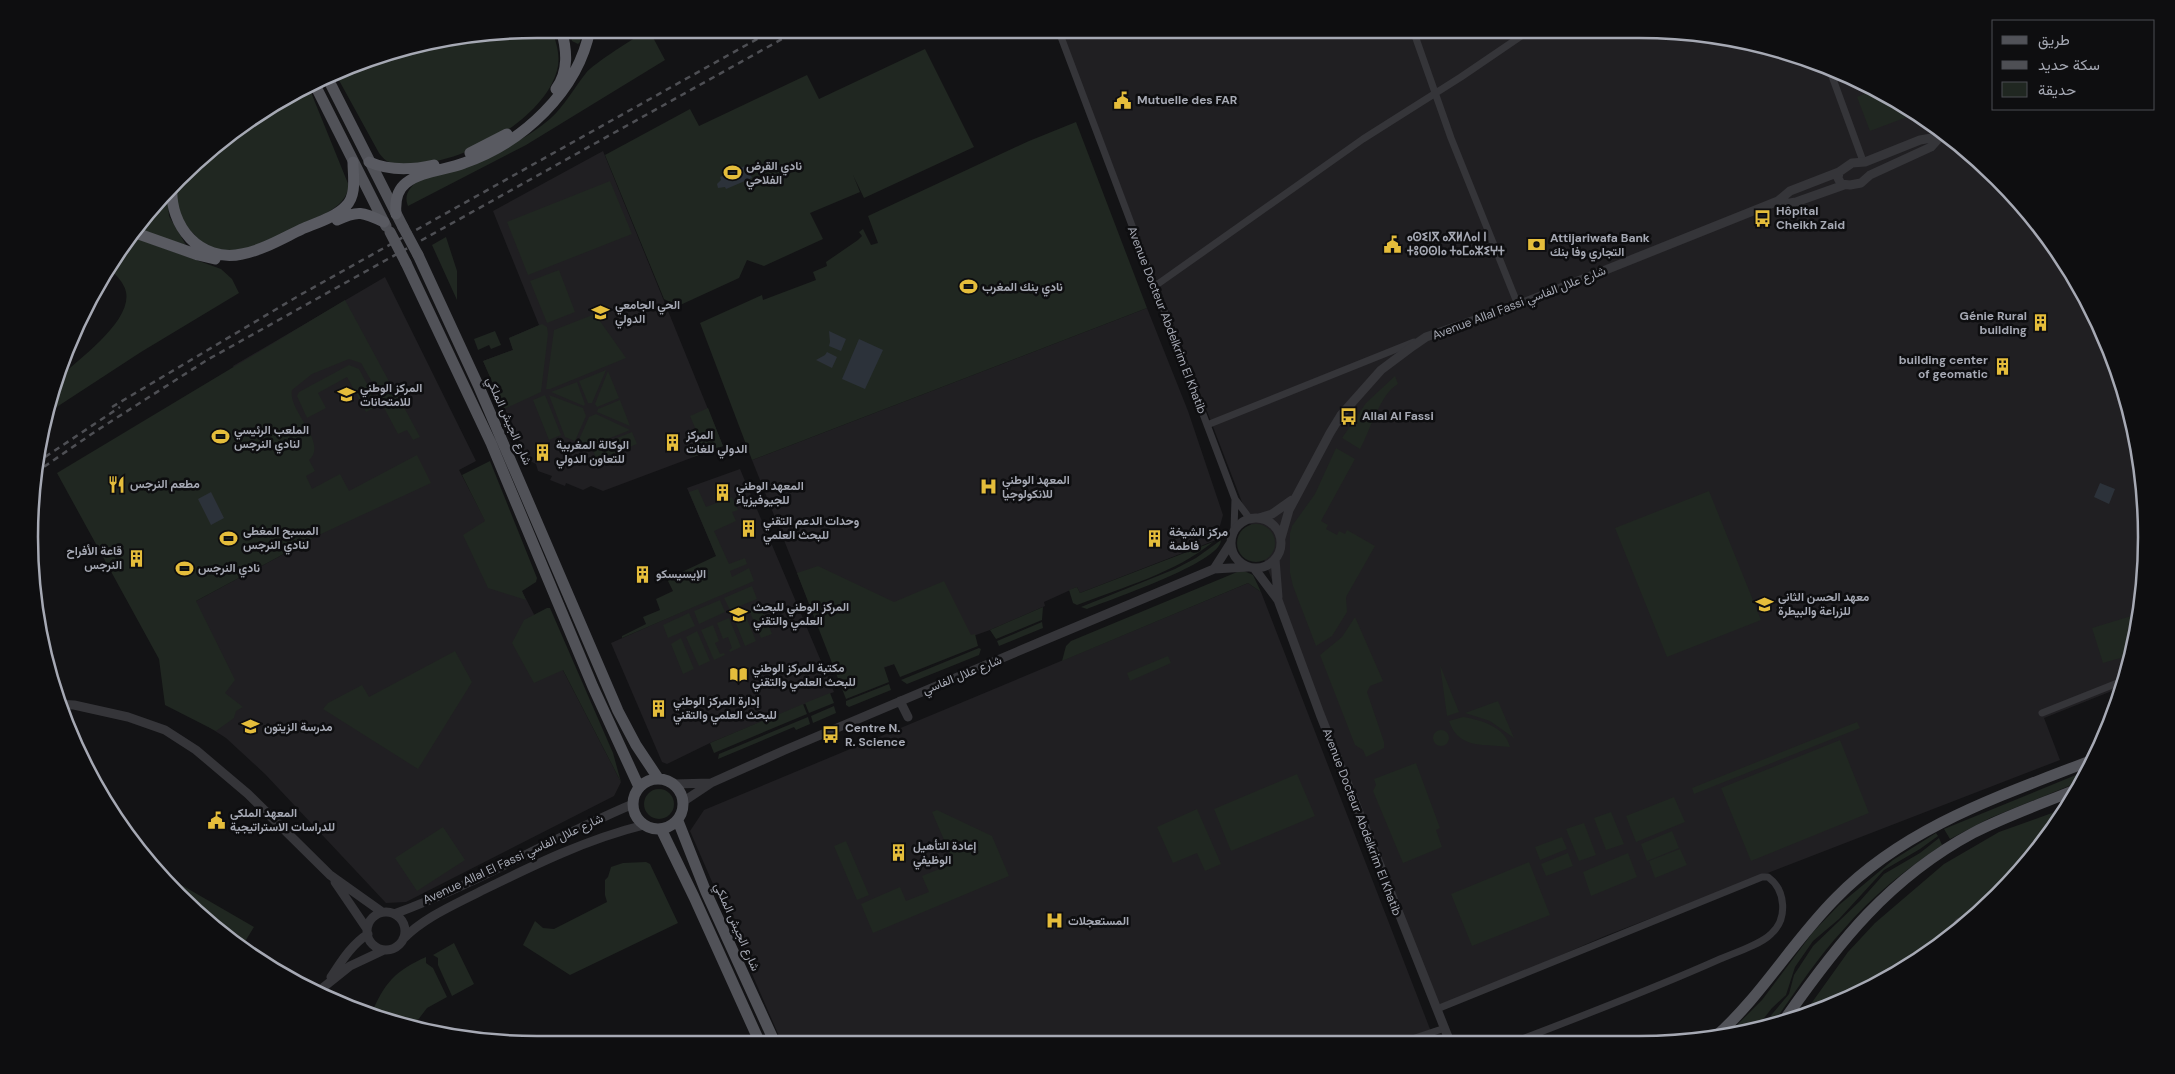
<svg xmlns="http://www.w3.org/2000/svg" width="2175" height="1074" viewBox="0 0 2175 1074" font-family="'DM Sans',Vazirmatn,'Noto Sans Tifinagh',sans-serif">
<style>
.built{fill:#201f22}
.green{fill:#202721}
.water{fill:#2c323a}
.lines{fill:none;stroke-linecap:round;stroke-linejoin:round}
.minor{stroke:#353539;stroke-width:7}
.tertiary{stroke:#353539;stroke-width:9}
.primary{stroke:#515258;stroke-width:11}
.trunk{stroke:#595a61;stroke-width:11}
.rail{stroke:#4e4f54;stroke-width:2.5;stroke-dasharray:6 5;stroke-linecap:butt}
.primary-bridge{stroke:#515258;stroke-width:11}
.labels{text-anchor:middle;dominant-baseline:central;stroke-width:5;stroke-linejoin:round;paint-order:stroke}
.poi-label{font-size:12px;font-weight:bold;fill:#a6a9b4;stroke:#0e0e10;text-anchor:start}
.street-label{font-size:12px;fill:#a6a9b4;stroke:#0e0e10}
.rim{fill:none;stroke:#a6a9b4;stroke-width:2.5}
</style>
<rect width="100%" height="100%" fill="#131315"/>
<path class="built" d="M1060 29 1671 30 1769 46 1863 81 1947 134 2020 202 2078 283 2119 373 2142 470 2145 570 2129 668 2122 687 2044 718 2060 760 1605 936 1437 1009Z
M603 151 723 446 603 491 591 486 583 490 566 483 565 486 550 480 552 476 538 471 536 464 528 460 483 361 513 350 509 338 539 325 493 211Z
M385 277 476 461 459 470 621 782 614 796 406 902 386 903 265 774 226 738 201 722 196 601 321 534 233 366Z
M1147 308 1188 411 1223 515 1216 540 1080 593 1077 587 1044 602 1045 606 990 630 841 683 752 460Z
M740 469 834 692 710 743 667 764 662 762 611 643 731 590 687 488Z
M1248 583 1261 592 1435 1042 782 1043 690 831 704 810Z"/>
<path class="green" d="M537 29H551C556 40 560 54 558 66 548 119 462 164 412 164 397 164 388 166 379 153L335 73 373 56 438 38Z
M569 29H582L580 42 578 44 572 41Z
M649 30 665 60 526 145 408 206C403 194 411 186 420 179 467 163 513 151 551 118 565 105 574 88 586 73 593 64 638 35 649 30Z
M925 49 974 147 864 198 853 175 860 192 810 213 823 239 764 266 747 260 739 278 678 306 664 299 605 155 690 109 699 126 807 75 819 99Z
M308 85 349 186C345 208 323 214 305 223 273 238 223 270 194 234 188 228 181 221 179 212 178 202 173 188 179 179 184 172 193 166 199 161 232 130 267 104 308 85Z
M1875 89 1915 114 1870 131 1857 97Z
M1076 122 1147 308 752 460 700 323 762 295 763 300 816 280 813 272 827 266 826 262 858 240 862 236 859 232 863 229 871 245 878 243 868 216 1029 141Z
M610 181 632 234 528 275 507 222Z
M167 191 169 216 186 245 136 229 155 202Z
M130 236 221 269 232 279 239 293 141 352 46 414 57 375 60 377C80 358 132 321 126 292 124 282 115 274 108 268Z
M446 237 457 271V300L432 245Z
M559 270 575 312 547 323 530 281Z
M345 300 391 385 381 390 376 389 361 363 349 359 312 374 292 390C287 410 329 443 309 460L315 471 306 476 312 489 340 474 349 491 417 455 431 483 321 534 196 601 235 680 225 693 243 707 236 711 234 718 216 731 165 705 159 659 57 473Z
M595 314 626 358 550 389H546L554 330Z
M542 324 547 327 548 334 541 392 504 409 483 361 513 350 509 338Z
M495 331 501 345 491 349 489 345 478 350 474 339Z
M349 365 359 369 374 397 393 387 420 437 413 440 407 430 398 434 382 404 366 412 347 377 318 393 326 408 307 418 297 396 299 392Z
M606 370 592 403H588L579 381Z
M608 371 619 398 597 407 595 404Z
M1395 376 1398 384C1380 394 1371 429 1360 449L1342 438 1366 403Z
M577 382 585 404 584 406 551 392Z
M545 395 561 435 549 440 533 400Z
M549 395 583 408 586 416 575 441 565 437Z
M620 400 630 426 597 412 598 409Z
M708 408 723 446 693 457 690 450 699 446 696 438 699 437 690 416Z
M596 414 630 430 588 447 578 442 589 417Z
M632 432 637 444 597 460 592 448Z
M1336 448 1355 459 1321 521 1328 525 1326 529 1337 535 1339 531 1345 534 1347 530 1375 546 1346 597 1347 612 1332 636 1316 646 1293 586 1290 573V533L1292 526 1315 494Z
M490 461 537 578 536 582 522 591 526 600 488 588 463 535 485 521 462 475Z
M698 489 706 507 732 497 738 510 732 512 736 521 714 531 729 564 745 558 747 564 730 571 732 577 749 568 754 581 622 638V636L646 624 643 617 660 610 656 599 673 591 667 579 716 556 689 492Z
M1709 491 1761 620 1667 657 1615 528Z
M1237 543a19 19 0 1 1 38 0a19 19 0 1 1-38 0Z
M1221 540C1222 562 1109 600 1087 609L1081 607 1175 569 1196 558Z
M1213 542C1175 573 1123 587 1077 605L1073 603 1069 590 1077 587 1080 593Z
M818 566 894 602 944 581 971 635 975 634 978 646 900 677 894 664 884 667 889 682 846 699 797 573Z
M1242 570 1253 575 1261 592 1248 583 1062 661 1066 646 1071 641Z
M752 586 757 599 730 610 724 598Z
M720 600 725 612 699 624 694 611Z
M760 604 772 634 761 638 749 610Z
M1043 607 1042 620 996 639 990 630Z
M547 608H550L613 753 621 782 563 670 534 683 512 643 524 620Z
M744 612 756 641 745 646 733 616Z
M689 613 695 626 668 638 663 625Z
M2138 614 2131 655 2103 663 2092 628Z
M1355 617 1383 681 1370 686 1367 692 1384 742V748L1366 757 1363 750 1355 745 1320 655 1342 637Z
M729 618 741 647 730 652 729 650 732 648 728 637 723 639 717 623Z
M1042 622 1043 628 999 646 997 641Z
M713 625 719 641 715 643 720 654 724 653 725 655 714 660 701 630Z
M697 631 710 661 699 666 686 637Z
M681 638 694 669 683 674 671 644Z
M979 648 981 649 979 655 907 684 901 680Z
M455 651 472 682 418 769 323 709 328 703 362 685 369 697Z
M1168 656 1171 663 1130 681 1127 673Z
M1440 665 1459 712 1447 716Z
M889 684 891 690 849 707 846 705V701Z
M830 693 834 703 809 713 805 703Z
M1498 701 1514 738 1490 721 1465 713Z
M803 704 807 714 714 753 710 743Z
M834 706 836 713 813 723 811 716Z
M808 717 810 724 796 730 794 727 718 759 719 754Z
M1463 717C1482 720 1505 727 1510 747 1505 747 1502 746 1498 746 1477 745 1457 745 1449 721Z
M1857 722 1860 728 1694 794 1692 788Z
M1433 738a8 8 0 1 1 16 0a8 8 0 1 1-16 0Z
M1840 740 1869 813 1751 861 1721 788Z
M1416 763 1440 828 1436 830 1442 847 1403 863 1373 791 1376 785 1374 779Z
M2088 770 2081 781 1990 818 1950 839 1944 829Z
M1297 774 1315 816 1231 851 1214 809Z
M644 804a15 15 0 1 1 30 0a15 15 0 1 1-30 0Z
M1674 797 1685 822 1636 842 1626 816Z
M1197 809 1221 864 1205 871 1197 853 1173 863 1157 827Z
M2063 809 2020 872 1965 924 1941 937 1931 950 1832 1007 1803 1015 1848 952 1875 923 1944 864 1999 832Z
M937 810 992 836 1009 876 873 933 861 904 900 887 906 901 929 892 922 876 954 863 932 812Z
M1611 812 1624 844 1606 850 1594 818Z
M1584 823 1596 855 1579 861 1566 829Z
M443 827 465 860 417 891 395 858Z
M1672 831 1679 848 1647 861 1641 844Z
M1936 833 1938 836 1920 849 1884 870 1839 919 1813 941 1795 967 1786 995 1772 1008 1757 1027 1728 1034 1762 1000 1813 932 1839 905 1893 860Z
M1562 837 1567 849 1540 860 1535 847Z
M1939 838 1942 845C1906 869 1872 896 1843 930 1817 958 1796 991 1774 1022L1762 1026 1789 994 1794 975 1813 946 1860 901 1884 874 1920 853Z
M846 841 869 895 857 900 834 846Z
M1680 849 1687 865 1655 878 1649 861Z
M1568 853 1573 866 1546 876 1541 864Z
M1628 853 1637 877 1591 896 1583 872Z
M646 862 650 864 678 923 570 975 523 945 535 921 543 928 554 929 607 902 605 895V880L608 877 611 867 623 863Z
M1529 862 1550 915 1472 946 1451 894Z
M159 872 254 927 241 948 178 897 158 874Z
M454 943 474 984 452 996 438 965V958L433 955Z
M426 957V963L433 968 447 997 427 1008 411 1029 371 1015C384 983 395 971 426 957Z"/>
<path class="water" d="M747 165 752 178 726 189 725 187 718 188 717 184 721 180 720 177Z
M829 331 846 339 841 351 829 346 830 342Z
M859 339 883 350 865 389 842 379Z
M827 352 837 357 832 368 816 360 825 355Z
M2100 483 2115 489 2109 504 2094 497Z
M211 492 224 518 211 525 198 499Z"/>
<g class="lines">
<path class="minor" d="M1058 29 1235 499 1250 519
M1413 30 1451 138 1518 305
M1537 30 1541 32 1545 30
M1829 68 1863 161
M1155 286 1363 139 1461 77 1530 30
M1207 425 1414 342
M1234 530 1235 499
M2042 713 2125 680
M1943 943 1958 922 1976 914
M1437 1009 1762 877H1768C1786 890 1788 919 1771 934 1760 945 1734 953 1720 959 1653 989 1585 1015 1517 1041
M1409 1040 1445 1028"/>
<path class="tertiary" d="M1839 172 1838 178 1841 184 1850 185 1861 183 1870 175 1931 147 1939 138
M1778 201 1790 203 1796 202 1844 185
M1259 518 1272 514 1292 500
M1231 543a25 25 0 1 1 50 0a25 25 0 1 1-50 0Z
M1281 538 1289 510 1330 433 1341 415 1381 370 1413 346 1426 337 1518 305 1778 201 1790 191 1839 172 1852 163 1865 162 1920 140 1949 135
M1275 559 1278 597
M1254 568 1278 600 1320 714 1450 1042
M1214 569 1230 544
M900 701 908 717
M57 704 74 705 128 717 165 730 196 750 248 794 330 875 382 912
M674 784 711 783
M684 801 711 783 785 750 1059 634 1214 569 1248 567
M335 882 367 929
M367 931a19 19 0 1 1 38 0a19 19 0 1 1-38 0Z
M394 914C477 884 552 838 633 804
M403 939C425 917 454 905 481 891 534 865 587 839 644 825
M331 977C341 962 351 945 368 934
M315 994 350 966 384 950"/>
<path class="primary" d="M327 77 403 227
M314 83 386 226
M418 255 479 387 618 711 636 745 658 778
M406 263 491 443 593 687 639 787
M633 804a25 25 0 1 1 50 0a25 25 0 1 1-50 0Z
M678 821 706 892 775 1043
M661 829 694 897 760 1043
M1785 1019C1838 943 1889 878 1973 833 2006 816 2041 804 2075 790
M1714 1038C1761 997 1792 942 1836 898 1906 826 2003 795 2095 759"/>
<path class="trunk" d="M556 89C569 71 567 50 561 29
M470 153 507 134
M369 162C390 171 412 170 434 165
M172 186C169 226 200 263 242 254 263 250 283 238 302 229 316 223 336 217 346 206 357 195 353 176 353 162
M396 214C395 203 397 190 406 183 421 171 446 170 464 163 522 143 578 92 590 29
M337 220C358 210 363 212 384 222
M133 232 198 255 215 259"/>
<path class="rail" d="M112 407 300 295 775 29
M36 463 120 407
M35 473 96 431 207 360 800 29"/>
<path class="primary-bridge" d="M403 227 418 255
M390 232 406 263"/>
</g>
<defs>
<symbol id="civic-bare" viewBox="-9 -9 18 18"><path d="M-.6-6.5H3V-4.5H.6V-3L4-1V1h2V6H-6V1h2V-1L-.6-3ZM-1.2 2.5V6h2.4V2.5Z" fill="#e5bd3b" stroke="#0e0e10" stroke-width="2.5" paint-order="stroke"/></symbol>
<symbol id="stadium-bare" viewBox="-9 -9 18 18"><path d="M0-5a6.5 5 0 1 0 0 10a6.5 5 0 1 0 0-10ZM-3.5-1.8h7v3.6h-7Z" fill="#e5bd3b" stroke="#0e0e10" stroke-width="2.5" paint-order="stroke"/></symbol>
<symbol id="bus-bare" viewBox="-9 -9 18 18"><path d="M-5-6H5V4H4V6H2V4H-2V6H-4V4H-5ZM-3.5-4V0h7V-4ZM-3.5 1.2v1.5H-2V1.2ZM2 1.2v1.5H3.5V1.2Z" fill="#e5bd3b" stroke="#0e0e10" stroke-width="2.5" paint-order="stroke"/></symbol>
<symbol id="bank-bare" viewBox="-9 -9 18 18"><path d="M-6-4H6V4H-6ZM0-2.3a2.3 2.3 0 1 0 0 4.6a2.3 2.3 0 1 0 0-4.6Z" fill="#e5bd3b" stroke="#0e0e10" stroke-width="2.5" paint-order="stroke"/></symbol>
<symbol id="university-bare" viewBox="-9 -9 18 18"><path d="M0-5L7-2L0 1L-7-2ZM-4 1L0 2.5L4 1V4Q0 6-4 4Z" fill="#e5bd3b" stroke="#0e0e10" stroke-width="2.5" paint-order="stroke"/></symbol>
<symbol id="building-bare" viewBox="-9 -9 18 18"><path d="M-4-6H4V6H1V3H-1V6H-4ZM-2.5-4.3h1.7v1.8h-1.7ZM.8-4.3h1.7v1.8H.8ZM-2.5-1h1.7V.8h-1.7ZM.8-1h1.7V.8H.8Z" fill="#e5bd3b" stroke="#0e0e10" stroke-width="2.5" paint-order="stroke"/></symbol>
<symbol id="restaurant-bare" viewBox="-9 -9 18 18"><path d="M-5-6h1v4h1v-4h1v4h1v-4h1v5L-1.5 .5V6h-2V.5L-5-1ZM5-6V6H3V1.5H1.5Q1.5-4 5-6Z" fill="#e5bd3b" stroke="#0e0e10" stroke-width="2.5" paint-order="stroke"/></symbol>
<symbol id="hospital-bare" viewBox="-9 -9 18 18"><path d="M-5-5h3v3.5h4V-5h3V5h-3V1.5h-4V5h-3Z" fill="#e5bd3b" stroke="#0e0e10" stroke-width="2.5" paint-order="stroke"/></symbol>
<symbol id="library-bare" viewBox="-9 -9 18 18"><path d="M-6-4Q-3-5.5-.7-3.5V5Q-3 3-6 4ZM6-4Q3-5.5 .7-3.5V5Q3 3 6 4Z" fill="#e5bd3b" stroke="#0e0e10" stroke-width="2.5" paint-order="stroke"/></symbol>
<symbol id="school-bare" viewBox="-9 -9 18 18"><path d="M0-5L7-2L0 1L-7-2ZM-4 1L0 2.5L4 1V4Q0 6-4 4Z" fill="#e5bd3b" stroke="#0e0e10" stroke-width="2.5" paint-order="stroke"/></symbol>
</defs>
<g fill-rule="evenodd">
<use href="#civic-bare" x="1110" y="88" width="25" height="25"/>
<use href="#stadium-bare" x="720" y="160" width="25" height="25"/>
<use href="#bus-bare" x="1750" y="206" width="25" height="25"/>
<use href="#civic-bare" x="1380" y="232" width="25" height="25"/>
<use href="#bank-bare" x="1524" y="232" width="25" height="25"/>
<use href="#stadium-bare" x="956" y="274" width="25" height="25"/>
<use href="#university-bare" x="588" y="300" width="25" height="25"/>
<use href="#building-bare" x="2028" y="310" width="25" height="25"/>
<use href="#building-bare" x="1990" y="354" width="25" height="25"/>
<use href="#university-bare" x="334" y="382" width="25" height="25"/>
<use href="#bus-bare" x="1336" y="404" width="25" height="25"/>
<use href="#stadium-bare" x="208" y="424" width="25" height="25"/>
<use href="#building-bare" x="660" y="430" width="25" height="25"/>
<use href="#building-bare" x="530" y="440" width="25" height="25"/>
<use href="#restaurant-bare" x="104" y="472" width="25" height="25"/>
<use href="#hospital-bare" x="976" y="474" width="25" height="25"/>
<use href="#building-bare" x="710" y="480" width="25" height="25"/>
<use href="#building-bare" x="736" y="516" width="25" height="25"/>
<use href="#stadium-bare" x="216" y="526" width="25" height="25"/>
<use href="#building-bare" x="1142" y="526" width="25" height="25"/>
<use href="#building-bare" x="124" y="546" width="25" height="25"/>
<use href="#stadium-bare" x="172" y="556" width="25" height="25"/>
<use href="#building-bare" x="630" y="562" width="25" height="25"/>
<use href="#university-bare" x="1752" y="592" width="25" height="25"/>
<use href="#university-bare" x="726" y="602" width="25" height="25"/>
<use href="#library-bare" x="726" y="662" width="25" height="25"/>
<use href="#building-bare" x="646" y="696" width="25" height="25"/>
<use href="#school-bare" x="238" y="714" width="25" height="25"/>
<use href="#bus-bare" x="818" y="722" width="25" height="25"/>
<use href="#civic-bare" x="204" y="808" width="25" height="25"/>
<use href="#building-bare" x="886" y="840" width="25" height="25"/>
<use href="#hospital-bare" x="1042" y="908" width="25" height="25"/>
</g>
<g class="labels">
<g class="poi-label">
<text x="1137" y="100">Mutuelle des FAR</text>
<text x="746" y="166">نادي القرض<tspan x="746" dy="14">الفلاحي</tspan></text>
<text x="1776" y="211">Hôpital<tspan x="1776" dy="14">Cheikh Zaid</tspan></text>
<text x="1407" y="237">ⴰⵙⵉⵏⴳ ⴰⴳⵍⴷⴰⵏ ⵏ<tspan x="1407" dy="14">ⵜⵓⵙⵙⵏⴰ ⵜⴰⵎⴰⵣⵉⵖⵜ</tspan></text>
<text x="1550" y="238">Attijariwafa Bank<tspan x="1550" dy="14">التجاري وفا بنك</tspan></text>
<text x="982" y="287">نادي بنك المغرب</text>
<text x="615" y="305">الحي الجامعي<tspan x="615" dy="14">الدولي</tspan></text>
<text x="2027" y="316" text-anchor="end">Génie Rural<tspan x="2027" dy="14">building</tspan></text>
<text x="1988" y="360" text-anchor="end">building center<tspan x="1988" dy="14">of geomatic</tspan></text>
<text x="360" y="388">المركز الوطني<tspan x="360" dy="14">للامتحانات</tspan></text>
<text x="1362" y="416">Allal Al Fassi</text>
<text x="234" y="430">الملعب الرئيسي<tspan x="234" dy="14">لنادي النرجس</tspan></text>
<text x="686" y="435">المركز<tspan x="686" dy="14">الدولي للغات</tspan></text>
<text x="556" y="445">الوكالة المغربية<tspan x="556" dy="14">للتعاون الدولي</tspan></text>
<text x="1002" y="480">المعهد الوطني<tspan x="1002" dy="14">للانكولوجيا</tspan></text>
<text x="130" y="484">مطعم النرجس</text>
<text x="736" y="486">المعهد الوطني<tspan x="736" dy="14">للجيوفيزياء</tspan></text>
<text x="763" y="521">وحدات الدعم التقني<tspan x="763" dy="14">للبحث العلمي</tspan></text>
<text x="243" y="531">المسبح المغطى<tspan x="243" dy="14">لنادي النرجس</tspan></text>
<text x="1169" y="532">مركز الشيخة<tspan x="1169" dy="14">فاطمة</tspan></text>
<text x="122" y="551" text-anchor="end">قاعة الأفراح<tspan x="122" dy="14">النرجس</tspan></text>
<text x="198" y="568">نادي النرجس</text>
<text x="656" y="574">اﻹيسيسكو</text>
<text x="1778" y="597">معهد الحسن الثاني<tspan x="1778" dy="14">للزراعة والبيطرة</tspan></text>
<text x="753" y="607">المركز الوطني للبحث<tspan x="753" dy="14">العلمي والتقني</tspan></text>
<text x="752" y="668">مكتبة المركز الوطني<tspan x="752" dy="14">للبحث العلمي والتقني</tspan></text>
<text x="673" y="701">إدارة المركز الوطني<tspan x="673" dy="14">للبحث العلمي والتقني</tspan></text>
<text x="264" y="727">مدرسة الزيتون</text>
<text x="845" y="728">Centre N.<tspan x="845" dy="14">R. Science</tspan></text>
<text x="230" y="813">المعهد الملكي<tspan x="230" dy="14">للدراسات الاستراتيجية</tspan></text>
<text x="913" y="846">إعادة التأهيل<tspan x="913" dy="14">الوظيفي</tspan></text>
<text x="1068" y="921">المستعجلات</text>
</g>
<g class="street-label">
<text transform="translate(1519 303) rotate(-21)">Avenue Allal Fassi شارع علال الفاسي</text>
<text transform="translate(1167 320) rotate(69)">Avenue Docteur Abdelkrim El Khatib</text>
<text transform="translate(509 421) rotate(66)">شارع الجيش الملكي</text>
<text transform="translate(962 675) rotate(-22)">شارع علال الفاسي</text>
<text transform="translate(1362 822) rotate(69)">Avenue Docteur Abdelkrim El Khatib</text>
<text transform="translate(513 859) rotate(-25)">Avenue Allal El Fassi شارع علال الفاسي</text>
<text transform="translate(737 927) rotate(66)">شارع الجيش الملكي</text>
</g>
</g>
<path d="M0 0H2175V1074H0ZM537 38H1639A499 499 0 0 1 2138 537V537A499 499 0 0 1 1639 1036H537A499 499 0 0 1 38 537V537A499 499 0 0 1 537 38Z" fill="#0e0e10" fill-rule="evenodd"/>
<path class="rim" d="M537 38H1639A499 499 0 0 1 2138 537V537A499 499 0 0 1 1639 1036H537A499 499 0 0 1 38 537V537A499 499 0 0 1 537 38Z"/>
<rect x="1992" y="20" width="162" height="90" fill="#0e0e10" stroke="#4b4c52"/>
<rect x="2002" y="36" width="25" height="8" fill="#515258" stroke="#4b4c52"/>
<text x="2038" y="45" font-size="15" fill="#a6a9b4">طريق</text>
<rect x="2002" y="61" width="25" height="8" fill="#4e4f54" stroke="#4b4c52"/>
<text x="2038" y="70" font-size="15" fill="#a6a9b4">سكة حديد</text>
<rect x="2002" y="82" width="25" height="15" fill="#202721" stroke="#4b4c52"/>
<text x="2038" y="95" font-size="15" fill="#a6a9b4">حديقة</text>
</svg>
